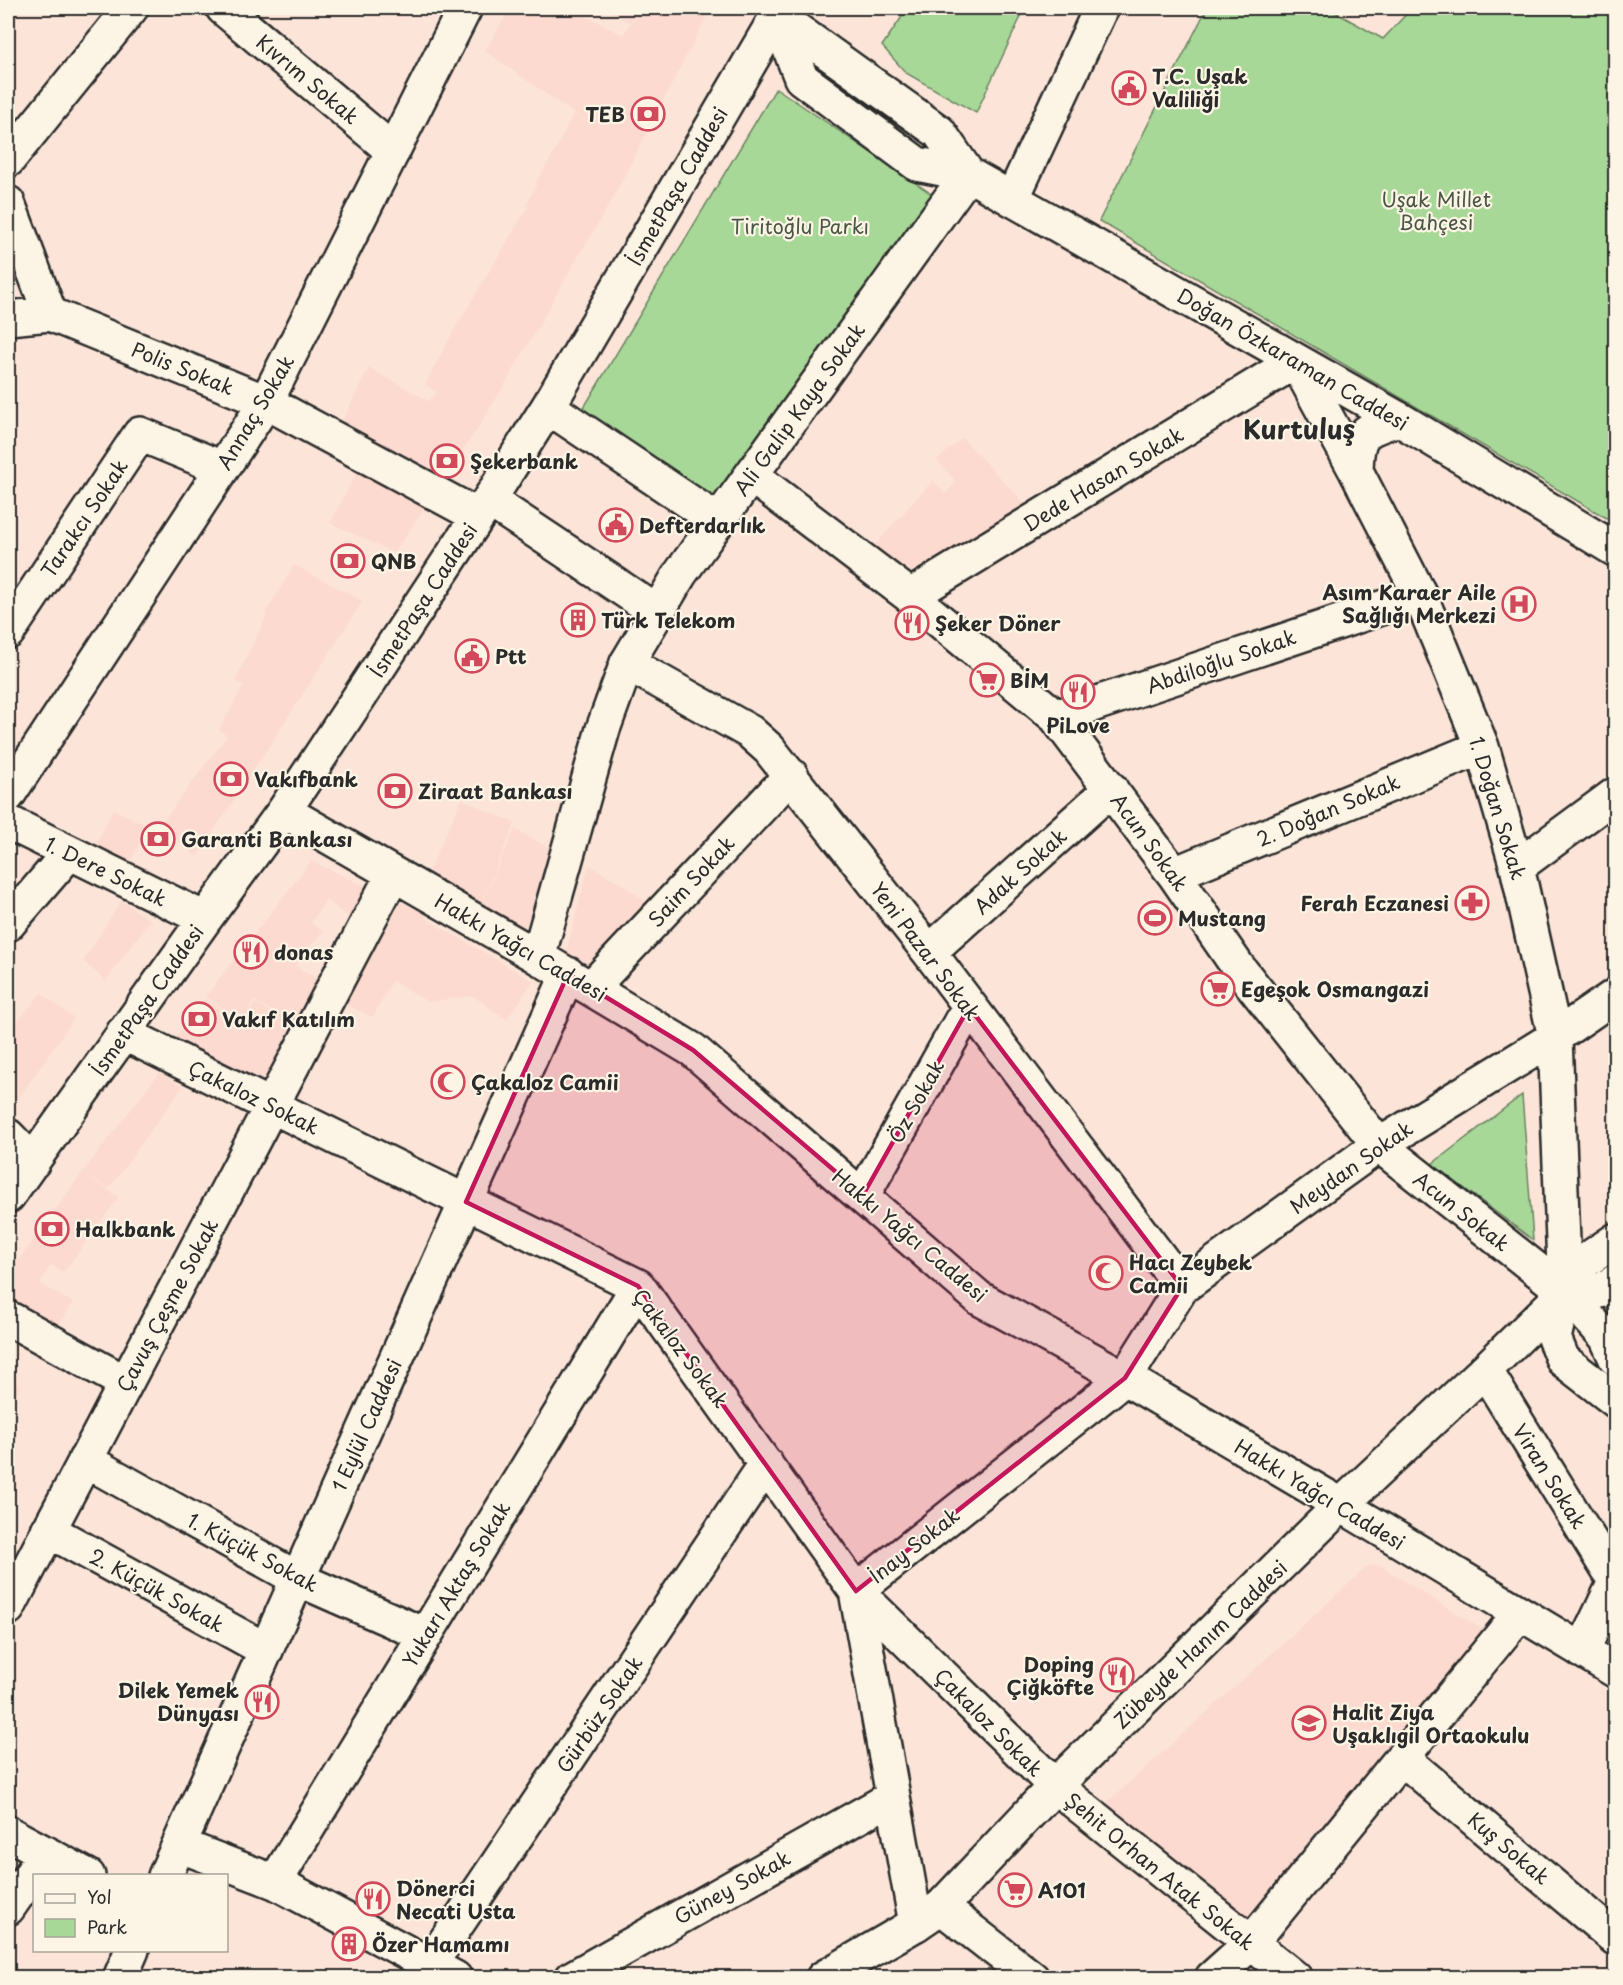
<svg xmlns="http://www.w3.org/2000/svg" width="1623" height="1985" viewBox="0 0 1623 1985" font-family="'Playpen Sans',sans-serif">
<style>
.built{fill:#fcdacf;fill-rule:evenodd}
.green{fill:#a8d898;stroke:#6a8262;stroke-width:1.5}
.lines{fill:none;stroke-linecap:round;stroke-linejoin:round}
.street-casing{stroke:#2b2b2b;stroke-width:38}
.secondary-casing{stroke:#2b2b2b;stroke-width:38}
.street{stroke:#fcf5e5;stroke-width:33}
.secondary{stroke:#fcf5e5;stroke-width:33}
.marked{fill:#c2185b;fill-opacity:0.2;stroke:#c2185b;stroke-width:4.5;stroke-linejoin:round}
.labels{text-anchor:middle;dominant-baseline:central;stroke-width:4.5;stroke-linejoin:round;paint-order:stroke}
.poi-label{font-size:20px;font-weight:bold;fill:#2b2b2b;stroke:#fcf5e5;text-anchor:start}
.street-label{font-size:20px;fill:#2b2b2b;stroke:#fcf5e5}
.park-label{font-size:20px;fill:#4a5646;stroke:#fcf5e5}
.district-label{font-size:26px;font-weight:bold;fill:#2b2b2b;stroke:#fcf5e5}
</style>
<rect width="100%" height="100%" fill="#fce5d8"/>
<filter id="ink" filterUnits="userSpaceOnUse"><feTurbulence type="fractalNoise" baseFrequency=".0167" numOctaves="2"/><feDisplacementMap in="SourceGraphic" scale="12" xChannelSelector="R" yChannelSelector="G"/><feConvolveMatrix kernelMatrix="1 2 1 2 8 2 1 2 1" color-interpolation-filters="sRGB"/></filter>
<g filter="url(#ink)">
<path class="built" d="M510 8H571L623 35 641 8H693L707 16 617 190H615L617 191 587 243 585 242 586 243 515 367 506 362 515 368 482 422 444 478 339 427 369 368 429 401 437 393 425 384 455 328 528 207 526 205 537 184 536 182 554 153 573 114 600 132 485 51Z
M604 8H639L630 23Z
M962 438 1028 507 1000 528 996 524 903 576 872 548 933 480 945 494 956 482 937 460Z
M361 464 430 501 394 553 330 523Z
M294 565 363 601 329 653 327 652 329 654 197 857 160 825 227 736 219 730 244 685 235 681 267 615 265 614Z
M462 799 515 823 479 908 515 829 551 849 525 927 516 930 422 885Z
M113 809 148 826 126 870 92 852Z
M311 861 427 914 425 918 533 981 507 1020 473 996 428 1002 392 981 373 1017 316 991 321 980 319 979 261 1088 170 1045 204 999 244 1021 255 1003 276 1015V1013L254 1001 244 1020 205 997 248 942 266 951 249 941ZM326 900 349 918 318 979 295 966 323 931 311 923Z
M589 865 624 885 657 910 596 975 564 959Z
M121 901 150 920 106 981 83 961Z
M41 993 74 1018 8 1114V1033Z
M159 1073 183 1086 109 1189 82 1173Z
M82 1173 119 1197 64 1272 51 1265 40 1283 73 1303 54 1331 8 1305V1275Z
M8 1376 21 1386 8 1407Z
M1379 1565 1493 1636 1255 1930 1100 1809 1368 1566Z"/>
<path class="green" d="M908 8H1025L976 113 906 73 882 46Z
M1207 8H1328L1383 39 1412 8H1615V523L1099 221Z
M776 88 933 195 715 510 580 414Z
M1522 1095 1533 1240 1432 1164Z"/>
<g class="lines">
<defs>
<path id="street" d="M223 8 393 151
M8 160 131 8
M1012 199 1101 8
M8 203 50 314
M8 318 50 314 266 402 478 516
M548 407 718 521
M1356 471C1357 432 1363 430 1399 419
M752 476 910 596 1056 717 1174 874 1238 967 1379 1145 1565 1292
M489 500 657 612
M910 596 1296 361 1356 471 1420 595 1482 747 1517 867 1555 1037 1565 1292
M8 632 140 434 222 468
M627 663 750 732 769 749 929 952 1182 1287
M1056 717 1420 595
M284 811 538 957
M8 822 205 919
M1517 867 1616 794
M1174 874 1482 747
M929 952 1111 789
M592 987 791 775
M123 1033 638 1286 856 1591 1055 1786 1295 1978
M8 1136 33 1162
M863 1195 969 1007
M8 1196 205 919 284 811 489 500 548 407 777 16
M8 1318 126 1383
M1485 1370 1615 1581
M85 1460 298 1579 425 1635
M1341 1505 1616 1671
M48 1530 266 1650
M8 1608 393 874
M1582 1651 1616 1580
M1402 1758 1616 1939
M8 1833 88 1876
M179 1845 275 1882 455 1978
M275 1882 638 1286
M941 1907 1032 1978
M8 1908 46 1853
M916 1924 856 1591 1125 1378 1182 1287 1379 1145 1555 1037 1616 995
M431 1963 766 1464
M572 1978 893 1797
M1212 1978 1251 1943 1520 1613"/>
<path id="secondary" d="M776 8 777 16 801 78 917 164 968 174 1399 419 1616 550
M774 14 939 132 968 174
M968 174 680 574 627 663 603 729 538 957 693 1050 979 1298 1125 1378 1341 1505
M8 795 266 402 465 8
M8 924 69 853
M1616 1240 1585 1261 1565 1292 1554 1338 1563 1360 1616 1401
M1565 1292 1606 1337 1616 1359
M165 1876 568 974
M120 1978 132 1950
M823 1978 916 1924 941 1907 1055 1786 1341 1505 1485 1370 1565 1292 1600 1291 1616 1281"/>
</defs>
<use href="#street" class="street-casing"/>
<use href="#secondary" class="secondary-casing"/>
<use href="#street" class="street"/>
<use href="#secondary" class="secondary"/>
</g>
</g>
<path class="marked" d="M568 974 693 1050 863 1195 969 1007 1182 1287 1125 1378 856 1591 638 1286 466 1202Z"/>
<defs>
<symbol id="civic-ring" viewBox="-11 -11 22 22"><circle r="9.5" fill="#fcf5e5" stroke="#d1495b" stroke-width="1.5"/><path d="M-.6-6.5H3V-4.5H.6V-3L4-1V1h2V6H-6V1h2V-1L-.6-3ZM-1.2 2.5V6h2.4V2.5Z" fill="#d1495b"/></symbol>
<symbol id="bank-ring" viewBox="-11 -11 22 22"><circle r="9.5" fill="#fcf5e5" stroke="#d1495b" stroke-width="1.5"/><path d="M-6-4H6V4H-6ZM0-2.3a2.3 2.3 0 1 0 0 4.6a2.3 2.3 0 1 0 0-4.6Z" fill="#d1495b"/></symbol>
<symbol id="hospital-ring" viewBox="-11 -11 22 22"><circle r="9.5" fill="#fcf5e5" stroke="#d1495b" stroke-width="1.5"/><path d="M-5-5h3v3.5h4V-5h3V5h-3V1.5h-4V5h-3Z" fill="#d1495b"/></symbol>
<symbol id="building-ring" viewBox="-11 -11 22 22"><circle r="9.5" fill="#fcf5e5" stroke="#d1495b" stroke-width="1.5"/><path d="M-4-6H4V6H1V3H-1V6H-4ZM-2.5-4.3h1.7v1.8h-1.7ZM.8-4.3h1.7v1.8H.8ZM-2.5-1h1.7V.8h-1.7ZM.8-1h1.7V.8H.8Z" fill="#d1495b"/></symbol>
<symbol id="restaurant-ring" viewBox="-11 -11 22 22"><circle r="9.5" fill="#fcf5e5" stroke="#d1495b" stroke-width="1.5"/><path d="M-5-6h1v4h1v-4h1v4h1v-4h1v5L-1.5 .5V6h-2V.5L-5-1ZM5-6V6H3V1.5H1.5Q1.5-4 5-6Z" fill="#d1495b"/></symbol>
<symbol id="supermarket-ring" viewBox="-11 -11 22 22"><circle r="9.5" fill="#fcf5e5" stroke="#d1495b" stroke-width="1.5"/><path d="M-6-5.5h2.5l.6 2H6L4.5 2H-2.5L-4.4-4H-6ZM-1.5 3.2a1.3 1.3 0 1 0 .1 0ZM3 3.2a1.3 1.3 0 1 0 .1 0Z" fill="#d1495b"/></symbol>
<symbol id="pharmacy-ring" viewBox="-11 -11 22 22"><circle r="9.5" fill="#fcf5e5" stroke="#d1495b" stroke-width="1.5"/><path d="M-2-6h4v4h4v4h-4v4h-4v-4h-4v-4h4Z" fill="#d1495b"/></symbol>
<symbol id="stadium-ring" viewBox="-11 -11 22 22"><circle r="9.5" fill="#fcf5e5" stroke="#d1495b" stroke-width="1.5"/><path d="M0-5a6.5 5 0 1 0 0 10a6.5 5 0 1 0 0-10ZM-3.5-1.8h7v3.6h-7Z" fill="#d1495b"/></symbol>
<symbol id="mosque-ring" viewBox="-11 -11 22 22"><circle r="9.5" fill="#fcf5e5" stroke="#d1495b" stroke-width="1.5"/><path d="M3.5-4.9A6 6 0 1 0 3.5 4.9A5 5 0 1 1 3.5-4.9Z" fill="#d1495b"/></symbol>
<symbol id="school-ring" viewBox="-11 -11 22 22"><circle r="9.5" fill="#fcf5e5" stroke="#d1495b" stroke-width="1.5"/><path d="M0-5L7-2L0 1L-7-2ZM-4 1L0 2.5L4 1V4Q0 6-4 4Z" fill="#d1495b"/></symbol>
</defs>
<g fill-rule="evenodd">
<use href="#civic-ring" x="1110" y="69" width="38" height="38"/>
<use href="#bank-ring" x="629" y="95" width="38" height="38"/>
<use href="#bank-ring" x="428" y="442" width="38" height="38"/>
<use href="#civic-ring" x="597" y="506" width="38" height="38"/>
<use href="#bank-ring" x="329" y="542" width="38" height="38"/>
<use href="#hospital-ring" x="1500" y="585" width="38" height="38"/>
<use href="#building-ring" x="559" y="601" width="38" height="38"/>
<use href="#restaurant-ring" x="893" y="604" width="38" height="38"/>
<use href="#civic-ring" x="453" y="637" width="38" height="38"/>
<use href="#supermarket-ring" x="968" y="661" width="38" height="38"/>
<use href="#restaurant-ring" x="1059" y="673" width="38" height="38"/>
<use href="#bank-ring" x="212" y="760" width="38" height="38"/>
<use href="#bank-ring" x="376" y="772" width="38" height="38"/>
<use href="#bank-ring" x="139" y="820" width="38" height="38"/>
<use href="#pharmacy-ring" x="1453" y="884" width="38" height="38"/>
<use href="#stadium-ring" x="1136" y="899" width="38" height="38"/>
<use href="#restaurant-ring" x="232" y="933" width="38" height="38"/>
<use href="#supermarket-ring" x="1199" y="970" width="38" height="38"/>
<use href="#bank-ring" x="180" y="1000" width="38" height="38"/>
<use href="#mosque-ring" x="429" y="1063" width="38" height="38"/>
<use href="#bank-ring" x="33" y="1210" width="38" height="38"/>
<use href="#mosque-ring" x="1087" y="1254" width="38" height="38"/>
<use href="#restaurant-ring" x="1098" y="1656" width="38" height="38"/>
<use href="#restaurant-ring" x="243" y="1683" width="38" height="38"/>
<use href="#school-ring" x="1290" y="1704" width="38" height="38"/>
<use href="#supermarket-ring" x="996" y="1871" width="38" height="38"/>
<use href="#restaurant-ring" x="354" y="1880" width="38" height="38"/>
<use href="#building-ring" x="330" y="1925" width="38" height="38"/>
</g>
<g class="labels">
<g class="poi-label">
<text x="1152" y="76">T.C. Uşak<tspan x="1152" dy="23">Valiliği</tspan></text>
<text x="625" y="114" text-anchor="end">TEB</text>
<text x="470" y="461">Şekerbank</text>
<text x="639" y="525">Defterdarlık</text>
<text x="371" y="561">QNB</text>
<text x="1496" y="592" text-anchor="end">Asım Karaer Aile<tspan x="1496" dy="23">Sağlığı Merkezi</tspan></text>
<text x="601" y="620">Türk Telekom</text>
<text x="935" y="623">Şeker Döner</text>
<text x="495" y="656">Ptt</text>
<text x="1010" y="680">BİM</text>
<text x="1078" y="725" text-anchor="middle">PiLove</text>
<text x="254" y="779">Vakıfbank</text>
<text x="418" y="791">Ziraat Bankası</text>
<text x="181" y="839">Garanti Bankası</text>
<text x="1449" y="903" text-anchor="end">Ferah Eczanesi</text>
<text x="1178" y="918">Mustang</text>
<text x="274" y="952">donas</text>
<text x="1241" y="989">Egeşok Osmangazi</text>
<text x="222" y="1019">Vakıf Katılım</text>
<text x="471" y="1082">Çakaloz Camii</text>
<text x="75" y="1229">Halkbank</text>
<text x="1129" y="1262">Hacı Zeybek<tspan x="1129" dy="23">Camii</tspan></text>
<text x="1094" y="1664" text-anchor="end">Doping<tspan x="1094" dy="23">Çiğköfte</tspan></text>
<text x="239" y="1690" text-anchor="end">Dilek Yemek<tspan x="239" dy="23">Dünyası</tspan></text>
<text x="1332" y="1712">Halit Ziya<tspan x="1332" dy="23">Uşaklıgil Ortaokulu</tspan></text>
<text x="396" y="1888">Dönerci<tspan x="396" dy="23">Necati Usta</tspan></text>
<text x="1038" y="1890">A101</text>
<text x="372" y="1944">Özer Hamamı</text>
</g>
<g class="street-label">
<text transform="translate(308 79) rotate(40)">Kıvrım Sokak</text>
<text transform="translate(677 186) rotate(-60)">İsmetPaşa Caddesi</text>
<text transform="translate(1293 359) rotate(30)">Doğan Özkaraman Caddesi</text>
<text transform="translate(183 368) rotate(22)">Polis Sokak</text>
<text transform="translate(799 409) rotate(-54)">Ali Galip Kaya Sokak</text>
<text transform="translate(255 412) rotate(-59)">Annaç Sokak</text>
<text transform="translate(1103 479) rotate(-31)">Dede Hasan Sokak</text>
<text transform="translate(84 518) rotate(-56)">Tarakcı Sokak</text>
<text transform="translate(423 600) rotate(-57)">İsmetPaşa Caddesi</text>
<text transform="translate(1221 661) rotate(-19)">Abdiloğlu Sokak</text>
<text transform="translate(1498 808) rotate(73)">1. Doğan Sokak</text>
<text transform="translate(1328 810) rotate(-23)">2. Doğan Sokak</text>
<text transform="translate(1150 842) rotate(54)">Acun Sokak</text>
<text transform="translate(106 871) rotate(26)">1. Dere Sokak</text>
<text transform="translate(1020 871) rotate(-42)">Adak Sokak</text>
<text transform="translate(691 881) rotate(-47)">Saim Sokak</text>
<text transform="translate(521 947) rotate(30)">Hakkı Yağcı Caddesi</text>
<text transform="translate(926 951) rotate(53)">Yeni Pazar Sokak</text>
<text transform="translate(147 1000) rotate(-55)">İsmetPaşa Caddesi</text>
<text transform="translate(254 1097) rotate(26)">Çakaloz Sokak</text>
<text transform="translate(916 1101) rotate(-61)">Öz Sokak</text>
<text transform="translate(1351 1167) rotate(-35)">Meydan Sokak</text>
<text transform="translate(1462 1211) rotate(38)">Acun Sokak</text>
<text transform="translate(910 1235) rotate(40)">Hakkı Yağcı Caddesi</text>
<text transform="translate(167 1305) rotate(-62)">Çavuş Çeşme Sokak</text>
<text transform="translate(681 1348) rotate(53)">Çakaloz Sokak</text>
<text transform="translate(366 1425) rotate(-66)">1 Eylül Caddesi</text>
<text transform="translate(1550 1476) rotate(58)">Viran Sokak</text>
<text transform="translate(1320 1494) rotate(31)">Hakkı Yağcı Caddesi</text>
<text transform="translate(914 1545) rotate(-38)">İnay Sokak</text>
<text transform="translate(253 1552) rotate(28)">1. Küçük Sokak</text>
<text transform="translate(456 1584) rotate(-59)">Yukarı Aktaş Sokak</text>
<text transform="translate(157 1590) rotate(29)">2. Küçük Sokak</text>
<text transform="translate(1200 1644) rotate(-44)">Zübeyde Hanım Caddesi</text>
<text transform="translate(599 1714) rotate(-56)">Gürbüz Sokak</text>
<text transform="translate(989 1722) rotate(45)">Çakaloz Sokak</text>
<text transform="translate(1509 1848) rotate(40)">Kuş Sokak</text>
<text transform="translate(1160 1871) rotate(39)">Şehit Orhan Atak Sokak</text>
<text transform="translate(732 1887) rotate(-29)">Güney Sokak</text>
</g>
<g class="park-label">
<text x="1436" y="199">Uşak Millet<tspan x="1436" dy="23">Bahçesi</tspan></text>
<text x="800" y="226">Tiritoğlu Parkı</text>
</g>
<g class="district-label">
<text x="1299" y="428">Kurtuluş</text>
</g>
</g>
<rect width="1623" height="1985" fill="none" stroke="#fcf5e5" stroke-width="30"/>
<rect x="15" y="15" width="1593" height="1955" fill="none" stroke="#2b2b2b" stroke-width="2" filter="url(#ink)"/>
<rect x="33" y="1874" width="195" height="78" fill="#fcf5e5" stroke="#a8a49b" stroke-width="1.5"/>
<rect x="45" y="1894" width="30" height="9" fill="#fcf5e5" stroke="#a8a49b" stroke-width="1.5"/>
<text x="87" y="1904" font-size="18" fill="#2b2b2b">Yol</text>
<rect x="45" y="1919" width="30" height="18" fill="#a8d898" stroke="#a8a49b" stroke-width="1.5"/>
<text x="87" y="1934" font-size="18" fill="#2b2b2b">Park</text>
</svg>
